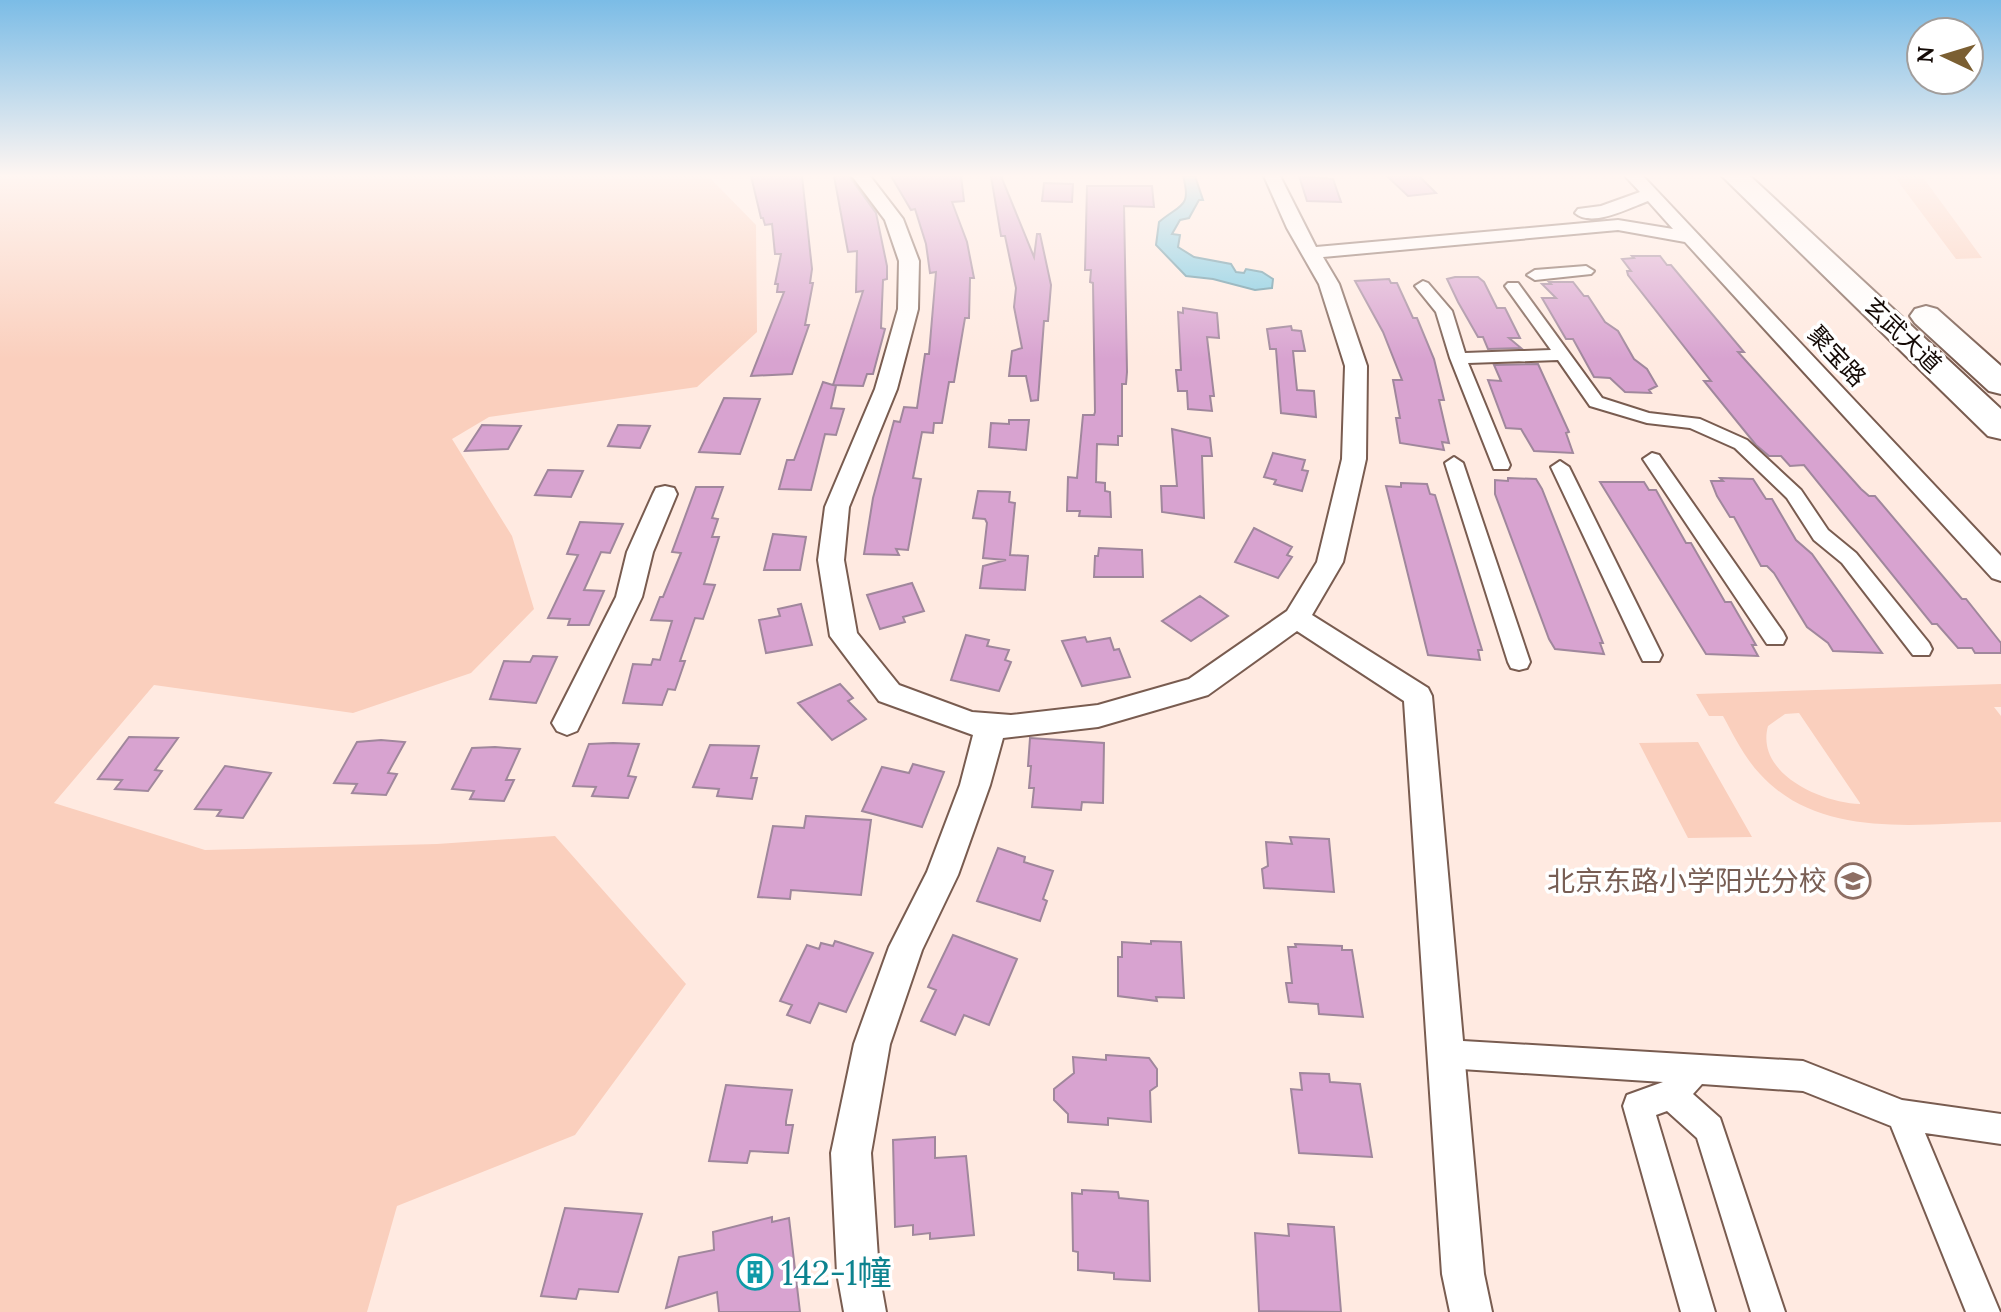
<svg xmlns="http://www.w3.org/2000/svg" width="2001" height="1312" viewBox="0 0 2001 1312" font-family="Lora,'Noto Sans SC',serif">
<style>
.green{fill:#facfbd;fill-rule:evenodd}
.water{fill:#78c9e2;stroke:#5a90a0;stroke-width:2}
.building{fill:#d8a3d0;stroke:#a0879c;stroke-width:2}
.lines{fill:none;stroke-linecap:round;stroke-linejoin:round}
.pedestrian-casing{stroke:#795c50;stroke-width:4}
.minor-casing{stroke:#795c50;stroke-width:4}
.trunk-casing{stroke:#795c50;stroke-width:4}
.pedestrian{fill:#fff;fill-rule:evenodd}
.minor{fill:#fff;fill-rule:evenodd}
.trunk{fill:#fff;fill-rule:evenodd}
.labels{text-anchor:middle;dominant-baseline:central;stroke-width:7;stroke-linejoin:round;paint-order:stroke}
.far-street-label{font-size:24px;fill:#140a06;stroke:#fff}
.education-label{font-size:28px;fill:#785e54;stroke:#fff;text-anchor:end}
.near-culture-label{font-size:34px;fill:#0d838f;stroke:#fff;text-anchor:start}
</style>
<rect width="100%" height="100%" fill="#ffeae1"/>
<path class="green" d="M0 176H708L756 225 757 332 697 387 489 417 452 439 512 536 534 609 471 673 353 713 154 685 54 803 205 850 437 844 555 836 686 984 575 1135 397 1206 367 1312H0Z
M1894 176H1922L1982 258 1956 259Z
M2001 684V707H1994L2001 716V822C1919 823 1821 841 1760 774 1744 757 1734 736 1723 716H1709L1696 694ZM1799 713 1860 803V804C1822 803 1755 774 1768 726L1785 714Z
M1698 742 1752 837 1688 838 1639 743Z"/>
<path class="water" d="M1183 176H1195L1203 200H1199L1189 218 1180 220 1172 234 1180 235 1178 247 1194 257 1231 264 1236 272 1244 273 1246 269 1262 272 1273 279 1272 288 1255 290 1213 279 1186 276 1156 245 1159 222C1180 204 1192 208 1183 176Z"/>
<path class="building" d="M751 176H802L812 269 810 283H813L805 325H809L792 374 751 376 784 292H777L778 284H775L781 254H775L772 224 765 225 763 218H761Z
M834 176H849L876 213 887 266V279L883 280 881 328 885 329 873 374H867L863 386 833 385 863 291 856 292 857 251 848 252Z
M891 176H961L964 201 952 202 967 242 974 278H970L969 318H965L954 382H949L942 423H934L933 433 922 432 913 478 921 479 908 550 896 549 899 555 864 554 873 498 894 421 900 422 904 407 917 408 925 354H929L936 272 930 273 926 244 915 209 911 210Z
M991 176H1001L1034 257 1037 234H1040L1051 285 1048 321H1044L1038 400 1031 401 1026 376H1009L1012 351 1022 348 1014 307 1016 288 1005 236H1001Z
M1299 176 1333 179 1341 202 1307 201Z
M1387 176H1419L1436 193 1408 196Z
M1044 183 1073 184 1072 202 1042 201Z
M1087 186H1152L1154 207 1124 206 1127 372 1126 384H1122V436H1118V445L1097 444 1096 482 1105 483V491L1110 492 1111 517 1079 516 1080 511H1067L1068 477 1077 478 1083 415H1094L1095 412 1093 283 1090 282 1091 270H1085Z
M1632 256H1660L1667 265H1671L1744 352H1738L1861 489 1869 496H1875L1962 599H1966L2001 643V653H1975L1972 648H1958L1937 624H1932L1804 465 1790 466 1781 456H1769L1756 445 1704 381H1711L1628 275 1627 271H1631L1622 259 1634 258Z
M1455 277H1478L1484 282 1497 308H1505L1520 338H1509L1521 348 1488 349 1483 337H1478L1458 302 1447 279Z
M1389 279 1391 283H1397L1413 318H1417L1434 359 1444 400H1439L1449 443 1442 442 1444 450 1400 443 1396 418H1400L1393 380H1402L1383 332 1355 281Z
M1549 282H1573L1584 296H1588L1605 322 1618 331 1634 359 1647 369 1657 386 1649 390 1651 393 1625 392 1610 378 1594 377 1573 339H1566L1542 298H1556L1542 284H1551Z
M1183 308 1217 313 1219 338 1207 337 1214 396H1210L1212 411 1188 409 1187 391H1178L1176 370H1181L1178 312 1183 313Z
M1291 326 1292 330 1301 331 1305 351H1293L1297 390 1314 391 1316 417 1281 413 1276 349H1270L1267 329Z
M1538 364 1569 432 1566 433 1573 453 1534 451 1521 429 1506 428 1488 380 1501 381 1494 365Z
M823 382 836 386 831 408 844 409 836 435 825 434 811 490 779 489 787 460H794Z
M724 398 760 399 740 454 699 452Z
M1009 420H1029L1026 450 989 447 991 423 1009 424Z
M482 425 521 426 508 449 465 451Z
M618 425 650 426 640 448 608 446Z
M1172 429 1210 438 1212 456H1202L1204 518 1162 512 1161 486H1177Z
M1273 453 1305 460 1302 470 1308 471 1302 491 1274 484 1276 480 1264 477Z
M548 470 583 471 571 497 535 495Z
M1508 478 1536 479 1542 489 1603 643H1600L1604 654 1555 649 1549 639 1495 494V480L1508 481Z
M1720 478 1753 479 1766 499H1772L1796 540 1812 554 1882 653 1833 651 1828 643 1807 627 1774 573 1767 566H1761L1734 517H1730L1717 496 1711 481H1723Z
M1600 482H1644L1649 490H1656L1686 543H1691L1725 602H1731L1756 645H1752L1758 656 1706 654Z
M1401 483 1427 484 1430 494 1435 495 1482 650H1478L1480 660 1428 655 1386 486 1401 487Z
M696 487H723L712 518 718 519 712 537H719L704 584 715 585 703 619 695 618 680 661H685L675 690 668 689 662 705 623 703 633 664 651 665 653 659 660 660 672 621 651 620 660 597H663L681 553 672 552Z
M978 491 1010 492 1009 502 1015 503 1010 555 1028 556 1025 590 980 588 983 566 1006 560 983 558 987 523 985 519 973 518Z
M580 522 623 524 610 553 601 552 584 590 604 591 589 625H568L570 619 548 618 578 555 567 554Z
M1254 528 1292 547 1287 555 1292 557 1278 578 1235 562Z
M773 534 806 537 800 570H764Z
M1099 548 1142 550 1143 577H1094L1095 556H1098Z
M912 583 924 611 903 617 905 622 880 629 867 595Z
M1200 596 1228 616 1191 641 1162 621Z
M801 604 812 645 766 653 759 620 780 616 778 609Z
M966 635 989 640 987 646 1009 650 1005 660 1011 662 999 691 951 680Z
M1085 637 1087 642 1110 638 1114 650 1119 649 1130 677 1082 686 1062 641Z
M533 656 557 657 536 703 490 699 504 661 530 662Z
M840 684 853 698 848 701 866 719 832 740 798 703Z
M129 737 178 738 155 770 162 771 148 791 115 789 122 780 98 779Z
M1030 738 1104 743 1103 803 1082 802 1081 810 1032 807 1034 788H1029L1031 766H1028Z
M381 740 405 742 388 773 397 774 386 795 352 793 357 784 334 783 357 742Z
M613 743 639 744 628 776 636 777 628 798 592 796 596 787 573 786 589 744Z
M710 745 759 746 751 778H757L752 799 717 796 719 789 693 787Z
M495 747 520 749 506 780H514L504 801 470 799 474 791 452 789 472 748Z
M913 764 944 772 922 827 862 811 882 767 909 773Z
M225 766 271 773 243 818 217 816 221 810 195 809Z
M806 816 871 820 861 895 791 890 790 899 758 897 773 826 804 828Z
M1290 837 1329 839 1334 892 1264 888 1262 869 1268 866 1266 842 1292 844Z
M998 848 1025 857 1024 862 1053 871 1043 899 1047 901 1040 921 977 901Z
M953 935 1017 959 989 1025 964 1015 955 1035 921 1021 936 990 928 987Z
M835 941 873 953 846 1012 819 1003 810 1023 787 1015 792 1005 780 1001 807 945 819 949 821 943 833 946Z
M1151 941 1181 942 1184 998 1156 997 1157 1001 1118 996V957H1122V942L1151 944Z
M1295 944 1342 946V950H1352L1363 1017 1319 1014 1318 1004 1289 1002 1286 983H1292L1288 947H1296Z
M1106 1055 1149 1058 1157 1069V1086L1150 1091 1151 1122 1108 1118V1125L1068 1122V1114L1054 1100V1089L1074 1073 1073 1057 1106 1060Z
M1300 1073 1329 1074 1330 1082 1360 1084 1372 1157 1299 1153 1291 1089 1302 1090Z
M726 1085 792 1090 786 1121V1125H793L788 1153 750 1151 747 1163 709 1161Z
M935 1137V1158L966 1156 974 1235 930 1239V1233L913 1235V1225L895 1227 893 1140Z
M1082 1190 1118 1192 1119 1198 1148 1201 1150 1281 1114 1279V1273L1078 1270V1252L1073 1251 1072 1193 1082 1194Z
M565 1208 642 1214 618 1292 579 1289 576 1299 541 1296Z
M772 1217V1222L789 1218 800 1312H719L717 1292 666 1308 679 1257 714 1250 713 1232Z
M1288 1224 1334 1227 1341 1312 1259 1311 1255 1233 1289 1236Z"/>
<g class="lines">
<defs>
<path id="pedestrian" d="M1586 266 1594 271 1591 274 1535 280 1527 275 1535 270Z
M1423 281 1428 283 1452 311 1465 353 1551 350 1505 286 1508 283H1518L1602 398 1649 413 1700 419 1747 440 1801 490 1828 530 1856 553 1929 643 1932 649 1929 655H1913L1842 563 1814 540 1787 498 1735 448 1690 428 1647 423 1590 406 1558 360 1468 363 1510 465 1508 469H1494L1450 358 1436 312 1415 286Z
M1652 453 1659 455 1783 632 1786 638 1783 644H1767L1643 459Z
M1454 457 1463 463 1530 662 1527 668 1519 670 1511 668 1508 662 1445 463Z
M1560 461 1569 467 1662 655 1659 661H1643L1640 655 1551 467Z
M1446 1040 1803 1061 1902 1100 2001 1114V1144L1925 1133 2000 1312H1966L1891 1126 1803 1091 1702 1084 1693 1094 1720 1118 1785 1312H1751L1697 1138 1667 1111 1656 1115 1715 1312H1681L1623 1106 1627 1095 1663 1082 1446 1068 1436 1064 1431 1054 1436 1044Z"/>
<path id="minor" d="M852 176H870L903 219 919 261 918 309 897 389 849 507 844 560 857 633 899 685 972 712 1011 715 1098 705 1189 679 1287 611 1317 562 1342 459 1345 366 1319 284 1287 228 1264 176H1280L1316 247 1618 220 1673 229 1648 201C1629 208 1592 228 1575 213L1578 209 1601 206 1640 192 1625 176H1643L2001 556V581L1992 578 1685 242 1618 230 1323 257 1339 284 1367 366 1366 459 1343 562 1312 615 1428 688 1432 696 1484 1274 1492 1312H1450L1442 1274 1404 701 1297 631 1208 695 1098 727 1003 738 990 785 958 875 922 950 890 1044 871 1153 879 1273 886 1312H844L837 1273 831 1153 854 1044 889 947 927 872 960 785 973 735 879 701 830 636 818 560 825 507 875 389 898 309 899 261 885 220Z
M665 486 674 488 677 494 653 552 642 597 577 731 567 735 557 731 552 723 616 597 627 552 653 494 656 488Z"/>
<path id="trunk" d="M1722 176H1750L2001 409V439L1988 436Z
M1926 306 1937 309 2001 366V394L1989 391 1915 323 1910 316 1915 309Z"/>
</defs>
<use href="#pedestrian" class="pedestrian-casing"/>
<use href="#minor" class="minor-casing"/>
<use href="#trunk" class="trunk-casing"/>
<use href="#pedestrian" class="pedestrian"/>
<use href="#minor" class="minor"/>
<use href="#trunk" class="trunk"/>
</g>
<linearGradient id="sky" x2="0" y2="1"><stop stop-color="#7bbce6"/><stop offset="0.49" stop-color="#fff6f2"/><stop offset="1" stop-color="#fff6f2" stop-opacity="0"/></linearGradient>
<rect width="2001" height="359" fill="url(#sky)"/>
<defs>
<symbol id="school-ring" viewBox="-11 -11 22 22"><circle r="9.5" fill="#fff" stroke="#8d6e63" stroke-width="1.5"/><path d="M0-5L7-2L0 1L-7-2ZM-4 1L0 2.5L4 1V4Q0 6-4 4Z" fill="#8d6e63"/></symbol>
<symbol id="building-ring" viewBox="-11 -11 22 22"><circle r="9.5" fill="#fff" stroke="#0f9aa8" stroke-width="1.5"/><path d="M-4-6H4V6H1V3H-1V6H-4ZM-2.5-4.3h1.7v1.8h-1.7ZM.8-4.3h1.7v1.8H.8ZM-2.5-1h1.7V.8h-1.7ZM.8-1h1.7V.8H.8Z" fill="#0f9aa8"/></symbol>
</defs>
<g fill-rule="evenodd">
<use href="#school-ring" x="1833" y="861" width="40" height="40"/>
<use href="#building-ring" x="735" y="1252" width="40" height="40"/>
</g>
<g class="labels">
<g class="far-street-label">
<text transform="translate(1903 335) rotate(44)">玄武大道</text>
<text transform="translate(1837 356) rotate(47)">聚宝路</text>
</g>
<g class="education-label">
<text x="1827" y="881">北京东路小学阳光分校</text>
</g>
<g class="near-culture-label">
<text x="781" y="1272">142-1幢</text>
</g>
</g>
<g transform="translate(1945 56) rotate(274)"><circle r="38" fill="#ffffff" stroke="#a19d9b" stroke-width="2"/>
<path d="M0-6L14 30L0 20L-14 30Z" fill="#7b5f32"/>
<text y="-12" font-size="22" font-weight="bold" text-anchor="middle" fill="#140a06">N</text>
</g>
</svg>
